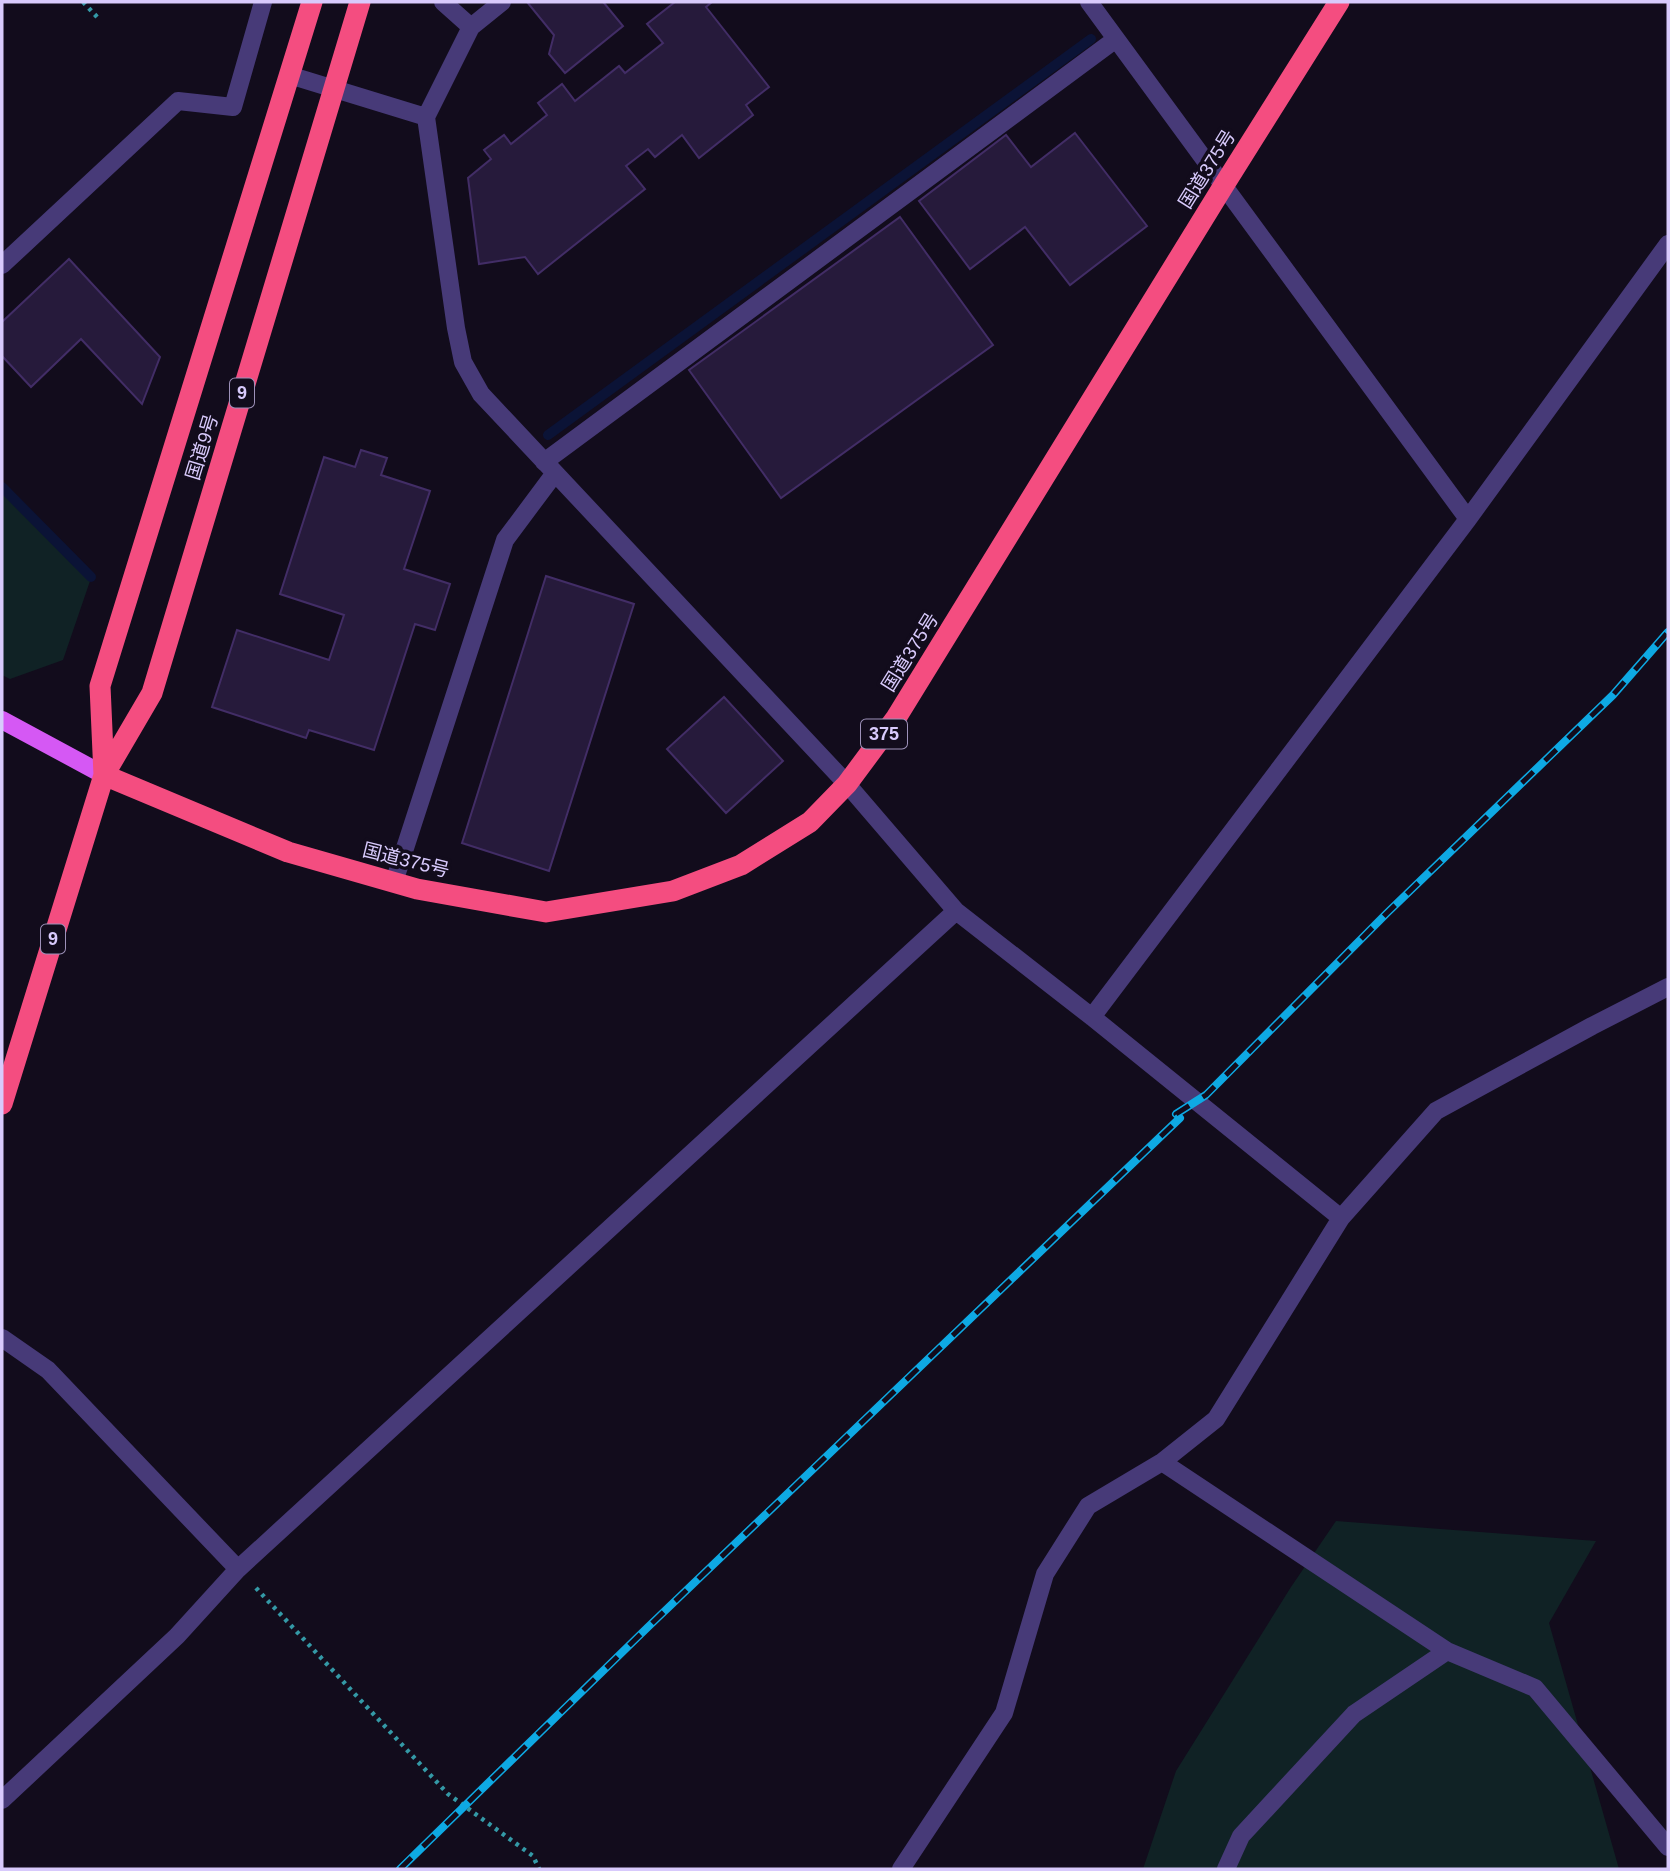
<svg xmlns="http://www.w3.org/2000/svg" width="1670" height="1871" viewBox="0 0 1670 1871" font-family="Helvetica,'Noto Sans JP',sans-serif">
<style>
.green{fill:#102225}
.lines{fill:none;stroke-linecap:round;stroke-linejoin:round}
.stream{stroke:#0b1336;stroke-width:10}
.building{fill:#261a3b;stroke:#422d66;stroke-width:2}
.path{stroke:#3499a6;stroke-width:4.5;stroke-dasharray:3.5 5;stroke-linecap:butt}
.minor{stroke:#473a78;stroke-width:18}
.major{stroke:#d558f4;stroke-width:18}
.highway{stroke:#f44d80;stroke-width:21}
.rail-casing{stroke:#0ea9e3;stroke-width:8}
.rail{stroke:#120c1c;stroke-width:5;stroke-dasharray:16;stroke-linecap:butt}
.labels{text-anchor:middle;dominant-baseline:central;stroke-width:7;stroke-linejoin:round;paint-order:stroke}
.shield{fill:#120c1c;stroke:#9d91b9;stroke-width:2}
.shield-label{font-size:18px;font-weight:bold;fill:#d8cafc}
.street-label{font-size:19px;fill:#d8cafc;stroke:#120c1c}
</style>
<rect width="100%" height="100%" fill="#120c1c"/>
<path class="green" d="M2 493 90 581 63 660 10 679 2 675Z
M1336 1521 1596 1541 1549 1623 1619 1869H1143L1176 1771 1291 1587Z"/>
<g class="lines">
<path class="stream" d="M548 435 1091 39
M2 487 91 577"/>
</g>
<path class="building" d="M527 2H605L604 3 623 26 565 73 549 54 554 35Z
M675 2H712L706 7 769 87 746 105 753 115 699 158 682 135 655 157 648 149 626 166 645 189 538 274 525 257 479 264 468 178 491 159 484 150 504 135 511 144 547 115 538 103 562 84 575 101 619 66 625 73 663 43 647 24Z
M1075 133 1147 226 1070 285 1025 227 970 269 919 201 1006 135 1031 167Z
M900 217 993 345 781 498 689 370Z
M69 259 160 357 142 404 81 339 31 387 2 356V322Z
M361 450 387 458 381 475 430 491 404 569 450 584 435 630 415 624 374 750 309 730 306 738 212 707 237 630 329 660 344 615 280 594 324 457 355 467Z
M546 576 634 604 549 871 462 843Z
M724 697 783 761 726 813 667 749Z"/>
<g class="lines">
<path class="path" d="M83 2 99 19
M256 1588 448 1794 533 1856 539 1869"/>
<path class="minor" d="M443 2 471 27
M502 2 471 27 426 117 456 328 463 362 481 394 847 784 956 911 1092 1017 1341 1218
M1089 2 1468 519
M289 75 426 117
M2 265 178 101 233 107 263 2
M544 462 1116 39
M394 882 505 540 555 473
M1092 1017 1468 519 1668 244
M2 1338 48 1370 238 1569
M1162 1462 1447 1651 1535 1688 1668 1847
M2 1800 177 1636 238 1569 956 911
M901 1869 1004 1713 1045 1574 1088 1506 1162 1462 1216 1419 1341 1218 1436 1111 1592 1026 1668 987
M1226 1869 1241 1836 1354 1714 1447 1651"/>
<path class="major" d="M2 720 104 775"/>
<path class="highway" d="M104 775 288 852 417 889 546 912 673 891 741 865 810 822 847 784 896 718 1224 185 1339 2
M104 775 100 686 312 2
M2 1104 104 775 152 693 360 2"/>
<defs>
<path id="rail" d="M400 1869 648 1627 1180 1118 1176 1114 1206 1095 1387 913 1613 695 1668 632"/>
</defs>
<use href="#rail" class="rail-casing"/>
<use href="#rail" class="rail"/>
</g>
<g class="labels">
<g class="shield">
<rect x="230" y="378.5" width="24" height="29" rx="5"/>
<rect x="861" y="719.5" width="46" height="29" rx="5"/>
<rect x="41" y="924.5" width="24" height="29" rx="5"/>
</g>
<g class="shield-label">
<text x="242" y="393">9</text>
<text x="884" y="734">375</text>
<text x="53" y="939">9</text>
</g>
<g class="street-label">
<text transform="translate(1207 169) rotate(-58)">国道375号</text>
<text transform="translate(202 447) rotate(-73)">国道9号</text>
<text transform="translate(910 652) rotate(-58)">国道375号</text>
<text transform="translate(406 860) rotate(14)">国道375号</text>
</g>
</g>
<rect width="1670" height="1871" fill="none" stroke="#d8cafc" stroke-width="7"/>
</svg>
